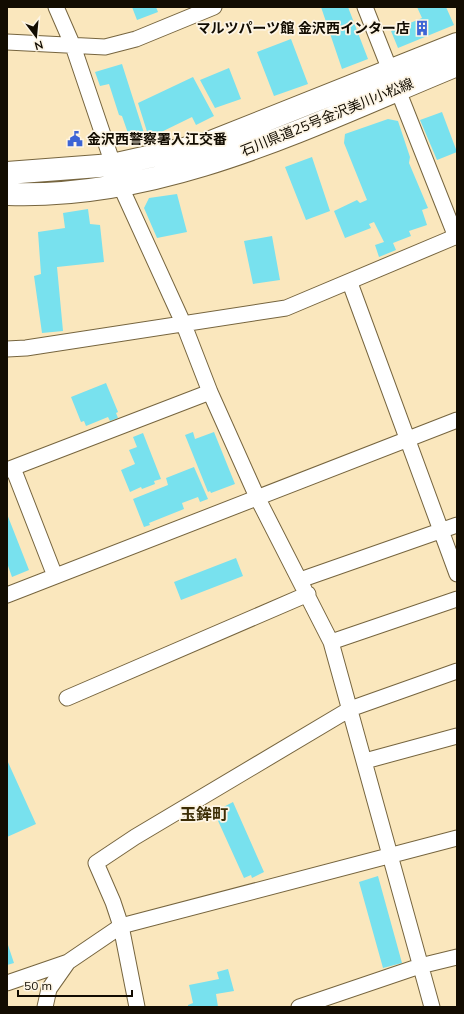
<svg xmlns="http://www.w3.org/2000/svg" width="464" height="1014" viewBox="0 0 464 1014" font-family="Mulish,'Noto Sans JP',sans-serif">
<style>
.building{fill:#78e1ee}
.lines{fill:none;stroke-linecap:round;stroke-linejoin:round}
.minor-casing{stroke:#76653f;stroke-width:17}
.primary-casing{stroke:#76653f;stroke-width:24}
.minor{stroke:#fff;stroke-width:15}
.primary{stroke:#fff;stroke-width:22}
.labels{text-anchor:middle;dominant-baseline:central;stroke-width:3.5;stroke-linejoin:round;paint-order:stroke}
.poi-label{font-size:14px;font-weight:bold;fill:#120c01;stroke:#fdf5e5;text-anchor:end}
.street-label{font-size:14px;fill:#120c01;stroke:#fdf5e5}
.quarter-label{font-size:16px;font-weight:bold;fill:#3c2d05;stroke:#fdf5e5}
</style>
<rect width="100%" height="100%" fill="#fae7bd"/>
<path class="building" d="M132 7H156L158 12 137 20Z
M321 7H348L368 59 342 69Z
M417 7H446L454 25 398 48 391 31 422 18Z
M291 39 308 84 274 96 257 52Z
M122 64 144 133 130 139 122 116 119 115 109 84 100 86 95 72Z
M229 68 241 99 215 108 200 80Z
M193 77 214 116 196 125 192 117 149 138 138 103Z
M442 112 457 152 437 160 420 120Z
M388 119 398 121 410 157 409 163 428 208 422 210 427 225 409 231 411 236 393 243 396 250 379 257 375 245 384 242 374 222 369 224 371 228 345 238 334 211 357 200 360 203 367 200 344 143 345 134Z
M312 157 330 211 306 220 285 167Z
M177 194 187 232 157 238 144 208 149 198Z
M88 209 90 224 100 225 104 262 57 267 63 331 42 333 34 276 41 274 38 232 65 228 63 213Z
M272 236 280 280 253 284 244 241Z
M106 383 118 412 116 413 118 418 110 421 108 417 86 426 84 421 81 422 71 397Z
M193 432 195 439 214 432 235 484 211 493 210 491 208 492 185 435Z
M143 433 161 479 154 481 155 484 142 489 141 487 130 492 121 470 135 464 129 450 137 447 133 437Z
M194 467 208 499 200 502 198 497 182 503 184 509 149 523 150 525 144 527 133 499 168 485 166 478Z
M7 514 29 570 12 577 7 563Z
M236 558 243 576 181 600 174 582Z
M7 760 36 824 7 837Z
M233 802 264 872 252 878 251 875 244 878 214 812Z
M378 876 402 963 383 968 359 882Z
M7 942 14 963 7 965Z
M228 969 234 991 216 994 218 1007H188V1005L193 1003 189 985 219 979 217 972Z"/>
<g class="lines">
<defs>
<path id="minor" d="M56 7 73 46 120 185 184 325 210 392 257 497 331 642 432 1007
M365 7 456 237
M7 42 105 47 136 39 214 7
M350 283 457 574
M7 349 26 348 286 308 457 236
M13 468 55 576
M7 470 210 392
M300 580 457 525
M7 595 457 420
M331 642 457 599
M67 698 308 594
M365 761 457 736
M7 983 68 962
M45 1007 49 989 68 962 121 926 457 838
M137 1007 121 926 113 902 96 863 135 837 350 709 457 671
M299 1007 420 966 457 957"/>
<path id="primary" d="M7 173 112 165 206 144 457 44
M7 194C166 200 313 124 457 65"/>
</defs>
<use href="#minor" class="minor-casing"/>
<use href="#primary" class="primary-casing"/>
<use href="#minor" class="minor"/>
<use href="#primary" class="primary"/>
</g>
<defs>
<symbol id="building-bare" viewBox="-9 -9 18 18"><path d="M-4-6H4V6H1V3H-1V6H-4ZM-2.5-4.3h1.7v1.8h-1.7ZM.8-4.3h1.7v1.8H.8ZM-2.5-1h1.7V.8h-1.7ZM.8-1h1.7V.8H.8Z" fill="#3c64d5" stroke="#fdf5e5" stroke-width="2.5" paint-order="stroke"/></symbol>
<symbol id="civic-bare" viewBox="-9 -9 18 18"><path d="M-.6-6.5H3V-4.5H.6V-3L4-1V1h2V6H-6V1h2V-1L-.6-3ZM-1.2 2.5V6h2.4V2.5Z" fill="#3c64d5" stroke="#fdf5e5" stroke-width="2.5" paint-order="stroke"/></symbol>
</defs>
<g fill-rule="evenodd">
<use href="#building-bare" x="411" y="17" width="22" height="22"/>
<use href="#civic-bare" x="64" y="128" width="22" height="22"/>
</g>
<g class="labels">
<g class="poi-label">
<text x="410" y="28">マルツパーツ館 金沢西インター店</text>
<text x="87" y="139" text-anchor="start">金沢西警察署入江交番</text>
</g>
<g class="street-label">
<text transform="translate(327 117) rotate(-22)">石川県道25号金沢美川小松線</text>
</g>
<g class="quarter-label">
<text x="204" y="814">玉鉾町</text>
</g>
</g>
<rect width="464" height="1014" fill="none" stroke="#120c01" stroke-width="16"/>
<g transform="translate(36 36) rotate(164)" stroke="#fdf5e5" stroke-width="3" paint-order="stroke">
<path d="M0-3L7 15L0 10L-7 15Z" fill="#120c01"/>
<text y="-6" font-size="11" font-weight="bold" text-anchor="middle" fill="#120c01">N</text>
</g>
<path d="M18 990v6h114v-6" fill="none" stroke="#120c01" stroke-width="2"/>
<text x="24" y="990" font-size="12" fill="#120c01" stroke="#fdf5e5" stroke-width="3" paint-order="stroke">50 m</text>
</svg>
